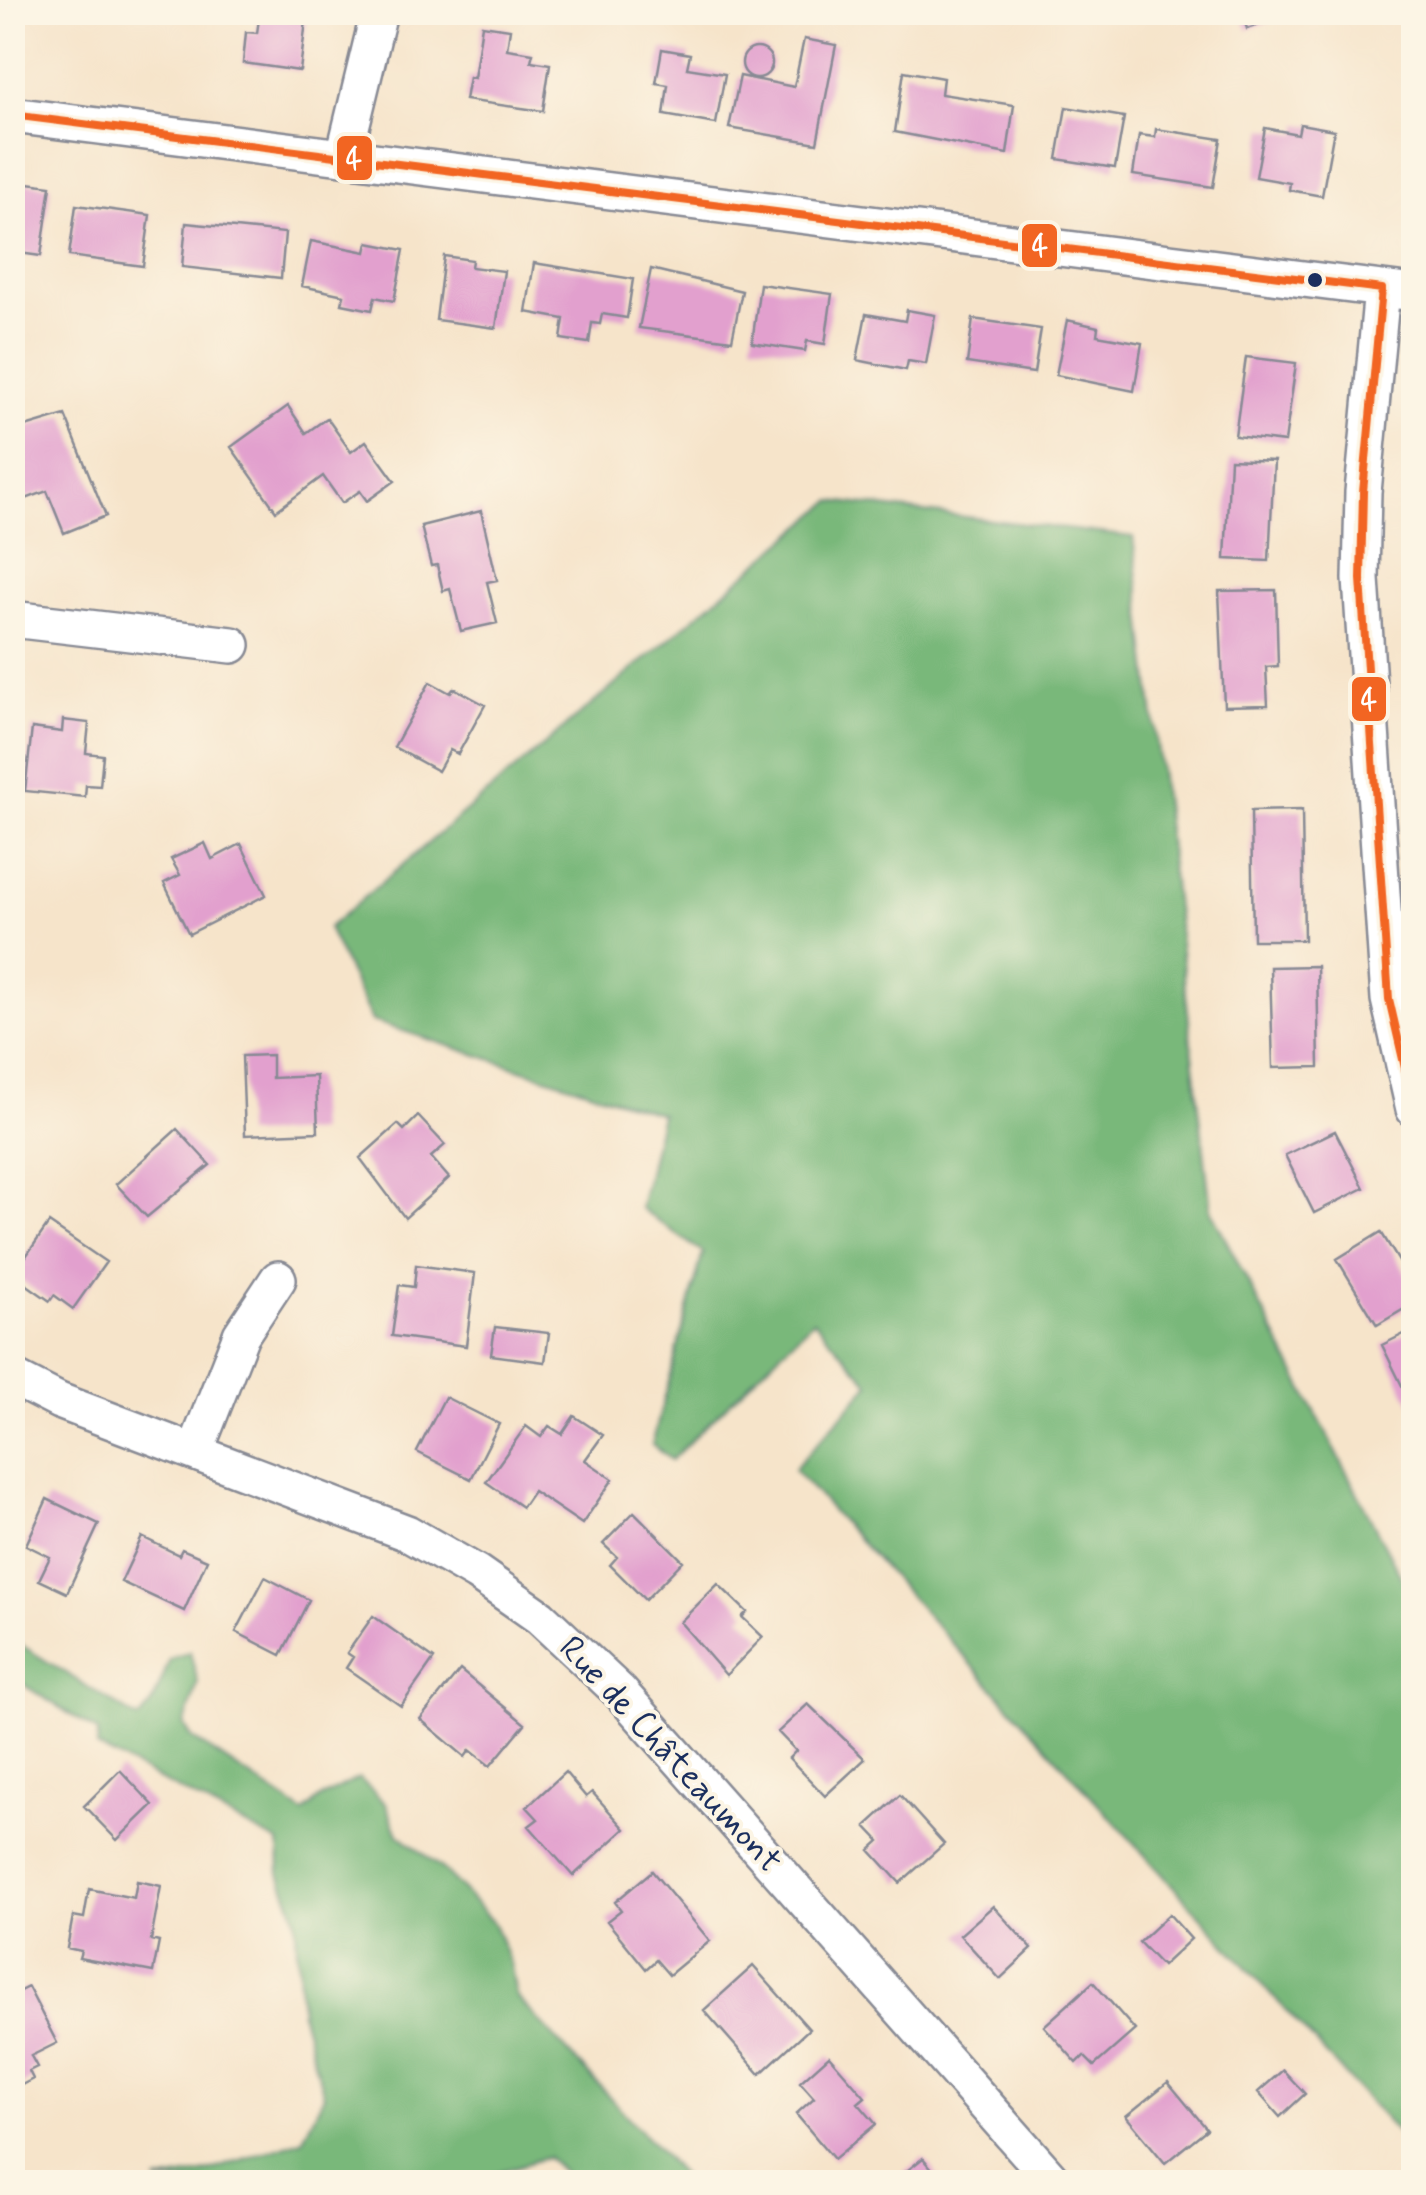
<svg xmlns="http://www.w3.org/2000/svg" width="1426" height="2195" viewBox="0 0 1426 2195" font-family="Mynerve,sans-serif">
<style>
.forest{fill:#79b87a;stroke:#4a746c;stroke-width:2.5}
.building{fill:#e2a0ce}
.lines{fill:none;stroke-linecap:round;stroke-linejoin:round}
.minor-casing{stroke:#888a94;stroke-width:40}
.minor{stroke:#fff;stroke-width:35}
.bus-1-casing{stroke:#fcf5e5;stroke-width:15}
.bus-1{stroke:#f26522;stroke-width:8}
.bus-dot{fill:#1b2f5e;stroke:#fcf5e5;stroke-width:4}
.labels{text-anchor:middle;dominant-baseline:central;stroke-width:8;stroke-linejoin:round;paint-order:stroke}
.street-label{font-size:35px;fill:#1b2f5e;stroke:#fcf5e5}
.line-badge{stroke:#fcf5e5;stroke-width:4}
.badge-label{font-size:28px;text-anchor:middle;font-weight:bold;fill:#fff}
</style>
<rect width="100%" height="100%" fill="#fcf5e5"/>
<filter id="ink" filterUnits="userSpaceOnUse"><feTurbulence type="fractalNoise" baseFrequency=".01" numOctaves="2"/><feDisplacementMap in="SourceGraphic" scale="20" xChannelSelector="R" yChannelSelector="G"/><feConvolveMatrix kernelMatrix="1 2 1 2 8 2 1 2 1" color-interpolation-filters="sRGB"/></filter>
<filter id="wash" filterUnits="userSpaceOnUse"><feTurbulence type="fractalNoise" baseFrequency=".0048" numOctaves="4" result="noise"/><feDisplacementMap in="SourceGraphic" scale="40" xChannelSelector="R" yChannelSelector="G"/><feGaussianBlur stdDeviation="2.25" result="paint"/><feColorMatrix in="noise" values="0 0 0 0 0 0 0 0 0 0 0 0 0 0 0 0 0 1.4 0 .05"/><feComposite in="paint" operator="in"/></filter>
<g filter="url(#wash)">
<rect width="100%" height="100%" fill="#f6e4ca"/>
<path class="forest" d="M832 501 1133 537 1211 1211 1413 1600V2150L794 1469 870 1384 813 1320 671 1460 652 1445 703 1253 640 1208 661 1114 372 1021 328 928Z
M13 1640 139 1719 153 1702 170 1659 190 1652 198 1683 184 1725 192 1738 304 1813 320 1798 359 1778 386 1804 398 1834 446 1872 494 1924 511 1966 516 1996 688 2182H573L547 2157 467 2182H156L203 2173 302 2140 324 2095 301 2015 295 1914 280 1874 279 1843 97 1747 98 1732 13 1678Z"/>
<g id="blocks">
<path class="building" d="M260 12H307L300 71 243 63 246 32 257 33Z
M1242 12H1272L1274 20 1247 29Z
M482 25 510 29 507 49 533 53 531 61 550 64 543 111 465 100 469 77 474 78Z
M804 39 836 45 817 143 729 128 740 76 794 87Z
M742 63a15 15 0 1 1 30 0a15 15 0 1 1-30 0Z
M662 49 690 54 687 68 725 74 716 124 664 115 668 85 656 83Z
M904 71 943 78 941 94 1014 105 1007 154 895 132Z
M1066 107 1124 117 1115 168 1057 159Z
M1300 124 1334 130 1322 196 1289 190 1290 183 1256 177 1265 128 1298 134Z
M1156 129 1221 139 1213 187 1133 175 1139 135 1155 137Z
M20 182 51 186 41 256 12 252V202L17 203Z
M76 205 150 215 143 266 69 256Z
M186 223 285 233 281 278 182 267Z
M311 241 366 252 368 243 404 250 394 301 375 297 372 310 342 304 344 295 302 286Z
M444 256 472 260 471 267 504 271 496 328 436 320Z
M534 263 633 279 627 318 602 314 600 324 592 323 589 343 561 339 564 319 526 312Z
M651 269 742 291 732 340 639 328Z
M760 284 832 294 825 344 807 341 805 351 752 343Z
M907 310 935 315 926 364 908 361 906 370 857 360 866 314 905 321Z
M973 319 1041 329 1034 373 967 363Z
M1067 320 1098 327 1097 335 1142 343 1134 391 1056 375Z
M1246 357 1296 363 1285 442 1235 436Z
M288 406 306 433 327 418 351 452 366 441 395 481 367 501 360 491 342 503 323 476 276 511 231 447Z
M65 415 106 516 64 533 47 491 23 500 12 483V431Z
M1230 459 1274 461 1269 561 1225 559Z
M481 511 497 580 487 582 497 623 461 631 450 589 443 591 437 565 431 566 421 526Z
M1276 590 1278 666 1266 667 1268 705 1224 706 1219 591Z
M430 682 450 693 454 688 485 705 458 754 450 750 438 771 394 747Z
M63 720 89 723 86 753 103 755 100 786 86 785 85 797 25 791 32 728 62 732Z
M1302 810 1304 940H1253L1251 811Z
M205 843 212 859 241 844 266 895 189 934 164 883 180 875 171 859Z
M1317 966 1319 1067 1273 1068 1270 967Z
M272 1055V1078L316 1076 318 1132 245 1135 242 1056Z
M418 1116 445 1145 431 1157 449 1178 405 1218 360 1158 398 1124 404 1130Z
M177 1129 210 1165 147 1217 116 1184Z
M1335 1131 1364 1188 1314 1213 1285 1155Z
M49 1223 106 1262 73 1309 54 1295 50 1301 13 1275Z
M1381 1232 1414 1286V1303L1377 1325 1337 1259Z
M416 1265 475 1273 466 1346 392 1336 399 1285 414 1287Z
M495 1327 549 1333 545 1362 491 1355Z
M1414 1329V1410L1382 1345Z
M445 1397 499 1424 471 1479 417 1452Z
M574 1416 603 1435 585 1460 613 1479 582 1524 533 1491 522 1507 486 1482 526 1426 541 1437 549 1426 562 1434Z
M47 1499 99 1524 67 1593 39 1580 50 1557 26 1545Z
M634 1512 683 1561 645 1600 610 1565 617 1557 603 1544Z
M142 1537 179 1555 182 1549 207 1560 184 1611 121 1582Z
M265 1577 309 1600 281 1655 236 1632Z
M718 1584 747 1612 742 1617 763 1637 726 1675 680 1622Z
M373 1616 434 1659 401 1706 346 1668 353 1657 347 1653Z
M460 1670 525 1724 490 1766 470 1750 465 1757 420 1719Z
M808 1704 865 1759 825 1796 789 1758 796 1751 778 1732Z
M120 1770 153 1805 117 1840 84 1806Z
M565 1772 586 1797 592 1792 625 1829 573 1876 529 1826 538 1819 527 1807Z
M900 1795 944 1844 900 1883 870 1850 880 1841 866 1826Z
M652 1871 710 1941 669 1975 656 1960 646 1969 607 1921 621 1910 615 1902Z
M137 1881 161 1886 151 1940 159 1942 153 1972 79 1958 81 1951 67 1948 73 1916 84 1918 89 1889 134 1898Z
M993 1906 1032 1949 1000 1979 960 1935Z
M1169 1914 1191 1939 1162 1966 1139 1942Z
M753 1966 809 2029 760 2074 704 2010Z
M1093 1982 1135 2030 1094 2066 1084 2056 1077 2063 1044 2026Z
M28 1987 57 2043 31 2056 37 2067 29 2071 33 2079 12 2090V1995Z
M829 2056 865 2097 858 2103 876 2124 834 2159 796 2114 814 2098 800 2082Z
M1283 2070 1305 2094 1280 2117 1258 2092Z
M1168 2082 1207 2129 1165 2163 1126 2116Z
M923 2158 943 2182H893Z"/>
</g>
</g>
<g filter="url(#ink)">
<use href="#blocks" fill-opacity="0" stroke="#888a94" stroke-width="2.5"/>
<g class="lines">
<defs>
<path id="minor" d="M12 115 1414 293
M344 156 379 12
M1382 289 1363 492 1361 579 1389 999 1414 1109
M12 619 232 645
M12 1377 59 1401 407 1533 477 1573 540 1617 620 1692 1054 2182
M195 1452 241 1335 278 1279"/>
</defs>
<use href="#minor" class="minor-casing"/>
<use href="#minor" class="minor"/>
<defs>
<path id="bus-1" d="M12 115 1382 289
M1382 289 1363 492 1361 579 1389 999 1414 1107"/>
</defs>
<use href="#bus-1" class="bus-1-casing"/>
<use href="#bus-1" class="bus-1"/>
</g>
</g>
<circle class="bus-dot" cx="1315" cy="280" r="9"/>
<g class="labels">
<g class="street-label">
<text transform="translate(670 1755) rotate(47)">Rue de Châteaumont</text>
</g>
</g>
<g class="line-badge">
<rect x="335" y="134" width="39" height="48" rx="10" fill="#f26522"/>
<rect x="1020" y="222" width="39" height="47" rx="10" fill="#f26522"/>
<rect x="1350" y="675" width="38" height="48" rx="10" fill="#f26522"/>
</g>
<g class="badge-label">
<text x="354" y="168">4</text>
<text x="1040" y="255">4</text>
<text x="1369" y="709">4</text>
</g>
<rect width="1426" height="2195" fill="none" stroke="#fcf5e5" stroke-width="50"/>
</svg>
